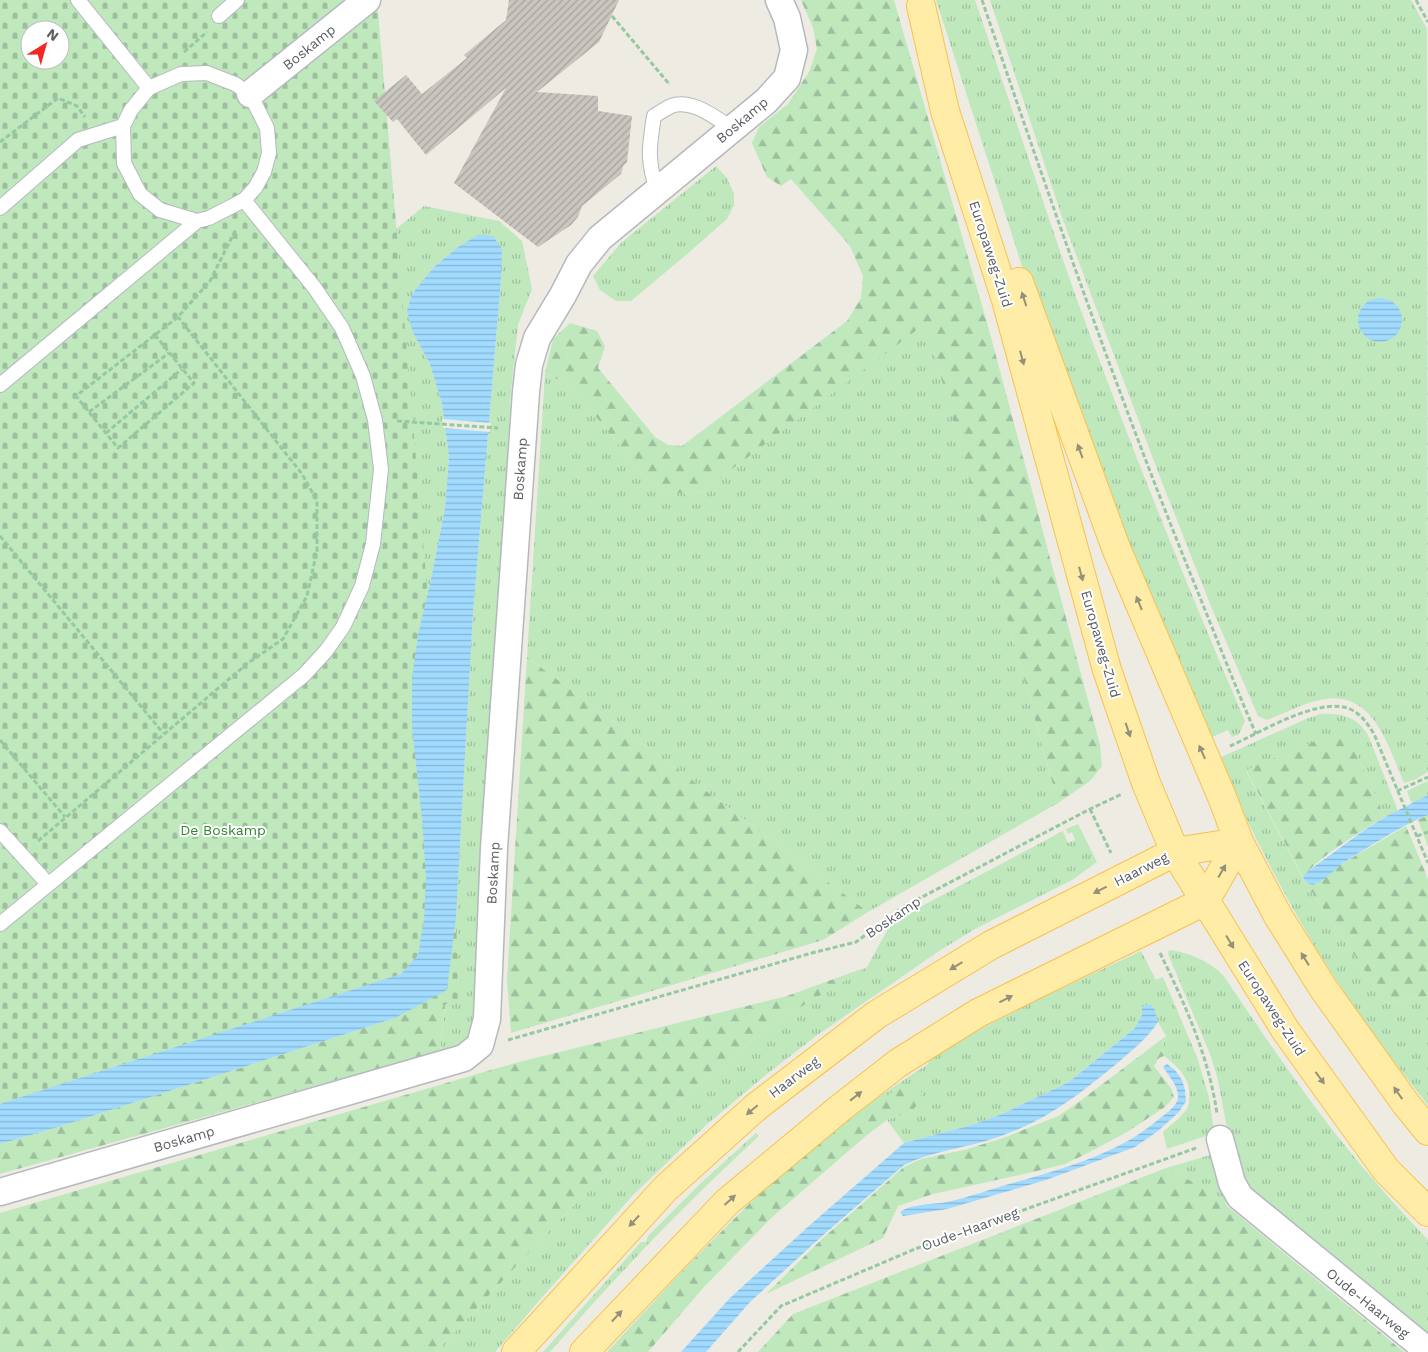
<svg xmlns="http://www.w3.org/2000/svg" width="1428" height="1352" viewBox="0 0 1428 1352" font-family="'Work Sans',sans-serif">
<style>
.grass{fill:url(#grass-tufts)}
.forest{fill:url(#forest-firs)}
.cemetery{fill:url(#cemetery-stones);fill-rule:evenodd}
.water{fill:url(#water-rules)}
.pier{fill:#eeebe2}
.building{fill:url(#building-hatch)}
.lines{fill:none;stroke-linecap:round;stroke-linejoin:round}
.service-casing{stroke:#b5b9bd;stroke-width:16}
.minor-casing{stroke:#b5b9bd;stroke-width:29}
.primary-casing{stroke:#fac150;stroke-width:30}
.path{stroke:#95c9a1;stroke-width:3;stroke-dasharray:5 2.5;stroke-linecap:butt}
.service{stroke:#fff;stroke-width:14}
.minor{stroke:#fff;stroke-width:26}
.primary{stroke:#ffeca6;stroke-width:28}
.oneway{fill:#94907b}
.labels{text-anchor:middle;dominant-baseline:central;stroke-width:4;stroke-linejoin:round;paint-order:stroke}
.street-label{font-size:14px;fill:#5a5f64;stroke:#fff}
.park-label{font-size:14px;fill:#30862f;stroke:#fff}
</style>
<defs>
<pattern id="grass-tufts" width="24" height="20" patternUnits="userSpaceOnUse" patternTransform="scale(1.25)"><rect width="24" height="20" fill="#bfe8bd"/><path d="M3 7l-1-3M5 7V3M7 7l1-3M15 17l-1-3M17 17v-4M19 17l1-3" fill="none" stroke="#9ebf9d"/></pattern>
<pattern id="forest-firs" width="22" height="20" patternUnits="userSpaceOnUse" patternTransform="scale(1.25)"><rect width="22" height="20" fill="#bfe8bd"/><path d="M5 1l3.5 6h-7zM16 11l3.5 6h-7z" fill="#9ebf9d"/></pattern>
<pattern id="cemetery-stones" width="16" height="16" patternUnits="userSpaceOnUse" patternTransform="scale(1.25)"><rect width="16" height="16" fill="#bfe8bd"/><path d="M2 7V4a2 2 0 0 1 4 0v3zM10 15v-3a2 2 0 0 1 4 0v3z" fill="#9ebf9d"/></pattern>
<pattern id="water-rules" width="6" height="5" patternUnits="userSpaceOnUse" patternTransform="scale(1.25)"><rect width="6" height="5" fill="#a1dbff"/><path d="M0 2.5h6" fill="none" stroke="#86b5d2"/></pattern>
<pattern id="building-hatch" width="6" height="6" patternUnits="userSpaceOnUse" patternTransform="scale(1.25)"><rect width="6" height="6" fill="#c9c5bf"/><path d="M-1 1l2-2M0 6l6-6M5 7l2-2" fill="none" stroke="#a6a39f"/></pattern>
</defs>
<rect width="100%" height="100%" fill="#eeebe2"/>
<path class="grass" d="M936 0H975C1009 99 1041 198 1076 297 1128 440 1185 581 1245 721L1239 734 1232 737 1228 730 1208 739 1171 655 1033 300Z
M990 0H1411L1427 29 1428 772 1416 779 1404 783C1389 748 1374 691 1325 699 1305 702 1286 713 1267 720L1258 716 1210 604 1160 477 1064 223Z
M716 166 727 178 734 194V205L727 219 686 255 631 301H616L600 290 593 276 621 243Z
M424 206 499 221 522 241 532 289 518 325 511 391 486 845 473 1043 440 1051 456 917 473 613 501 279 458 247 434 267 412 294 413 333 430 364 442 404 449 457 445 508 431 579 418 635 329 284Z
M926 322 1058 803 868 912 527 657 545 373 565 383 581 398 642 474 662 489 682 494 703 491Z
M1320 714C1341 713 1356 716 1368 735L1398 811 1385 817 1354 748 1246 771 1304 880 1386 1003 1428 996V1105C1383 1049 1340 990 1304 928 1272 873 1245 816 1217 759L1306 719Z
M1428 781V795L1412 804 1407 791Z
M1078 824 1097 862 1072 880 975 929 939 951 816 1036 767 1074 706 1125 633 1195 544 1295 495 1352H436L560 1219 678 1101 776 1022 867 967 890 925 903 916 1063 831 1068 843 1075 840 1072 832 1068 834 1066 829Z
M1169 950C1190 953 1207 960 1223 975 1248 1012 1273 1049 1299 1085 1338 1140 1382 1192 1428 1240V1339L1247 1188 1229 1138 1217 1076 1210 1054 1168 954Z
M1141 951 1156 980 1163 977 1197 1057 1209 1097 1214 1131 1209 1135 1167 1149 1163 1132C1171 1125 1180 1118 1186 1110 1189 1106 1189 1102 1189 1098 1191 1078 1178 1067 1164 1056L1163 1047 1166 1036 1158 1022 1155 1010 1142 1007V1015L1135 1028 1069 1082 1000 1115 968 1126 904 1143 887 1120 912 1111 902 1085 885 1098 872 1101 928 1064 931 1056 971 1034 1029 1004Z
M756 1133 759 1136C685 1204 616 1276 550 1352H543L641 1242H646L648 1236 701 1183Z
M1210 1155 1227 1206 1212 1192 1166 1168Z"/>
<path class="forest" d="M801 0H894L989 330 1100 745 1102 766 1090 781 1058 803 926 323 703 491 682 494 662 489 642 474 581 398 565 383 545 373 553 339 570 323 597 331 605 346 598 368 655 437 668 445 682 446 847 321 861 298 863 276 850 246 791 179 781 186 767 177 752 143 759 127 788 104 809 72 817 49 813 28Z
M527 657 868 912 823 940 511 1033 507 979Z
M1344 736 1354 748 1385 817C1361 831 1320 856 1303 877L1246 770 1325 737Z
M1428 815V847L1418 820Z
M1406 826 1428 879V996L1386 1003 1304 880 1308 883 1316 884 1343 863Z
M867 967 776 1022 678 1101 560 1219 436 1352H0V1213L519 1062 787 996Z
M447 990 440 1051 0 1174V1144L58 1127 395 1018Z
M1166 1036 1163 1047 1164 1056 1159 1058 1154 1066 1171 1088 1174 1097 1165 1107 1127 1132 1088 1153 1065 1164 1033 1172 933 1194 898 1206 883 1238 766 1294 822 1239 904 1167 921 1159 964 1150 1003 1138 1058 1116 1076 1104Z
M902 1085 916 1086 922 1093 921 1100 912 1111 887 1120 867 1135 771 1218 704 1287 648 1352H607L688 1265 756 1197 817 1143 872 1101 885 1098Z
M1166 1168 1212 1192 1227 1206 1404 1352H758L793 1314Z"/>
<path class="cemetery" d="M0 0H377L462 1000 0 1122ZM30 30H60V60H30Z"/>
<path class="water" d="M478 235 493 236 502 249 501 279 473 613 456 917 447 990 395 1018 58 1127 0 1144V1104L401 974 418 955 424 920 426 878 422 818 412 727V679L418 635 431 579 445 508 449 457 442 404 430 364 413 333 407 311 412 294 434 267 458 247Z
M1358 320a22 22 0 1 1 44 0a22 22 0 1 1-44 0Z
M1428 795V815C1402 825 1367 848 1343 863 1335 869 1325 880 1315 884 1310 886 1305 882 1303 877L1307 872 1363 831 1385 817Z
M1146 1005H1151L1155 1010 1158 1022C1146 1040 1130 1052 1115 1065 1076 1097 1044 1122 995 1138 966 1148 932 1151 904 1165L821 1237 750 1302 706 1352H681L730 1298 810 1225 904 1143 968 1126 1000 1115 1069 1082 1135 1028 1142 1015V1007Z
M1167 1064 1175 1070 1182 1080 1185 1090 1186 1101 1179 1112 1158 1131 1135 1147 1046 1180 947 1209 903 1216 900 1212C914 1203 931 1205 947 1202 970 1197 991 1189 1013 1183 1064 1168 1117 1155 1159 1119 1165 1114 1178 1106 1178 1097 1179 1087 1168 1075 1163 1067Z"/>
<path class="pier" d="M442 419 491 423 490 432 443 428Z"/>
<path class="building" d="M509 0H619L599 42 537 92 598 96V111L632 116 627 162 623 166 621 174 582 206 578 217 571 225 538 247 454 183 506 88 426 155 397 119 393 122 374 101 406 75 422 94 467 58 464 55 506 20Z"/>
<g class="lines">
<defs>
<path id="service" d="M78 0 149 88
M219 16 237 0
M207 73 235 84 250 94 267 128 269 153 264 172 255 188 244 200 209 218 197 221 160 210 140 194 124 163 123 126 131 110 149 88 181 74Z
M657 191C647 160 649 148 654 116 659 113 665 109 671 106 692 98 715 118 732 128
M0 208 78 140 123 126
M0 385 197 221
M0 831 48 884
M0 924 304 675 326 651 343 627 362 586 373 544 381 469 375 420 363 376 342 328 314 287 244 200"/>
<path id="minor" d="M250 94 367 0
M1220 1139 1232 1183 1240 1197 1428 1351
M0 1192 464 1058 480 1045 487 1019 494 848 526 392 529 365 537 338 563 295 579 264 600 238 766 101 787 78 794 50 787 18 779 0"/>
<path id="primary" d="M921 6 945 111 1006 300 1107 670 1146 783 1175 852 1286 1031 1386 1170 1428 1212
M1019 282 1116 548 1222 797 1239 842 1278 916 1323 988 1406 1104 1428 1131
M516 1352 666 1188 756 1107 876 1015 991 945 1175 852 1239 842
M584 1352 727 1202 839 1109 898 1063 978 1013 1205 901 1239 842"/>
</defs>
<use href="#service" class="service-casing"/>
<use href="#minor" class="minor-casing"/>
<use href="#primary" class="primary-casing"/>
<path class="path" d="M982 0C1050 200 1119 399 1199 595 1218 642 1236 688 1256 734
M1416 0 1428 22
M612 16 670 85
M184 52 207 32
M0 142 58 98 77 106 85 117
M155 335 194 383 118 448 76 396 178 317 210 281 236 229
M89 412 169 353
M397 421 498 428
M106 433 182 369
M0 536 163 733
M0 740 65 817
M1230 746C1260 733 1318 696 1350 709 1361 714 1368 724 1374 734L1428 863
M1397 791 1428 777
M1090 809 1111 853
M1417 836 1428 832
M38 841 248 663 283 639 307 596 317 551V501L302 474 178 317
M1160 953C1185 1004 1209 1057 1217 1114
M508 1040 812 953 856 942 903 907 1090 809 1122 794
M738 1352 781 1306 915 1249 1196 1148"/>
<use href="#service" class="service"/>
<use href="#minor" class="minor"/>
<use href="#primary" class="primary"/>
</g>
<defs><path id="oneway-solid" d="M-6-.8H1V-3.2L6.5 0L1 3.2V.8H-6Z" transform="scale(1.25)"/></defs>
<g class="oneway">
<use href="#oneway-solid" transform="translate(1024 299) rotate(-108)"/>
<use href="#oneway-solid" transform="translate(1022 358) rotate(75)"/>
<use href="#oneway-solid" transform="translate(1080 451) rotate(-110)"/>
<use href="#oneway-solid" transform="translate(1081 574) rotate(75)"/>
<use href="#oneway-solid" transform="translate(1139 603) rotate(-112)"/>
<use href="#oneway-solid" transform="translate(1128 730) rotate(71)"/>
<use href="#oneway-solid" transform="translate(1202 752) rotate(-114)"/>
<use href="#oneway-solid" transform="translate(1222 871) rotate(-60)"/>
<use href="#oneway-solid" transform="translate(1100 890) rotate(153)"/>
<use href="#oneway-solid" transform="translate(1230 942) rotate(59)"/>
<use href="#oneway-solid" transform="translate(1305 959) rotate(-122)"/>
<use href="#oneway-solid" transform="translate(956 966) rotate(149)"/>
<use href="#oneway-solid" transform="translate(1006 999) rotate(-27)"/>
<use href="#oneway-solid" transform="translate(1320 1078) rotate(54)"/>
<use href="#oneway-solid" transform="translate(1398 1093) rotate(-125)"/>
<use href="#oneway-solid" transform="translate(856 1096) rotate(-38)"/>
<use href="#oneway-solid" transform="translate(752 1110) rotate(140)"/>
<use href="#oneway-solid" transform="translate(730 1200) rotate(-42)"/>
<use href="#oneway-solid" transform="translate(634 1221) rotate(133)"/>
<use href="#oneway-solid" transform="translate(617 1316) rotate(-47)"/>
</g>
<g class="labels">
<g class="street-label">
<text transform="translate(309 47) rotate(-39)">Boskamp</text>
<text transform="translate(742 120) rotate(-40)">Boskamp</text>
<text transform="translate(991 254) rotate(72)">Europaweg-Zuid</text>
<text transform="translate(520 469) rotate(-86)">Boskamp</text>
<text transform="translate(1101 644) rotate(74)">Europaweg-Zuid</text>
<text transform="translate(1141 869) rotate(-27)">Haarweg</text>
<text transform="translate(493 873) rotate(-87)">Boskamp</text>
<text transform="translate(893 917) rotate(-34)">Boskamp</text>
<text transform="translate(1272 1008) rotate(57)">Europaweg-Zuid</text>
<text transform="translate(794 1077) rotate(-37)">Haarweg</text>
<text transform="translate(184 1139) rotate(-16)">Boskamp</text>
<text transform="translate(970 1229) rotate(-20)">Oude-Haarweg</text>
<text transform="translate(1368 1303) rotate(39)">Oude-Haarweg</text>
</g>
<g class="park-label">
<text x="223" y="830">De Boskamp</text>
</g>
</g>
<g transform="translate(45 45) rotate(37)"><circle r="24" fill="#ffffff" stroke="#bdbfc1"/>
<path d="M0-4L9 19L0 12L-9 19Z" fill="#f32823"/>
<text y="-8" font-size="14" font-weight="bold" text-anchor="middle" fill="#5a5f64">N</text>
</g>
</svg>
